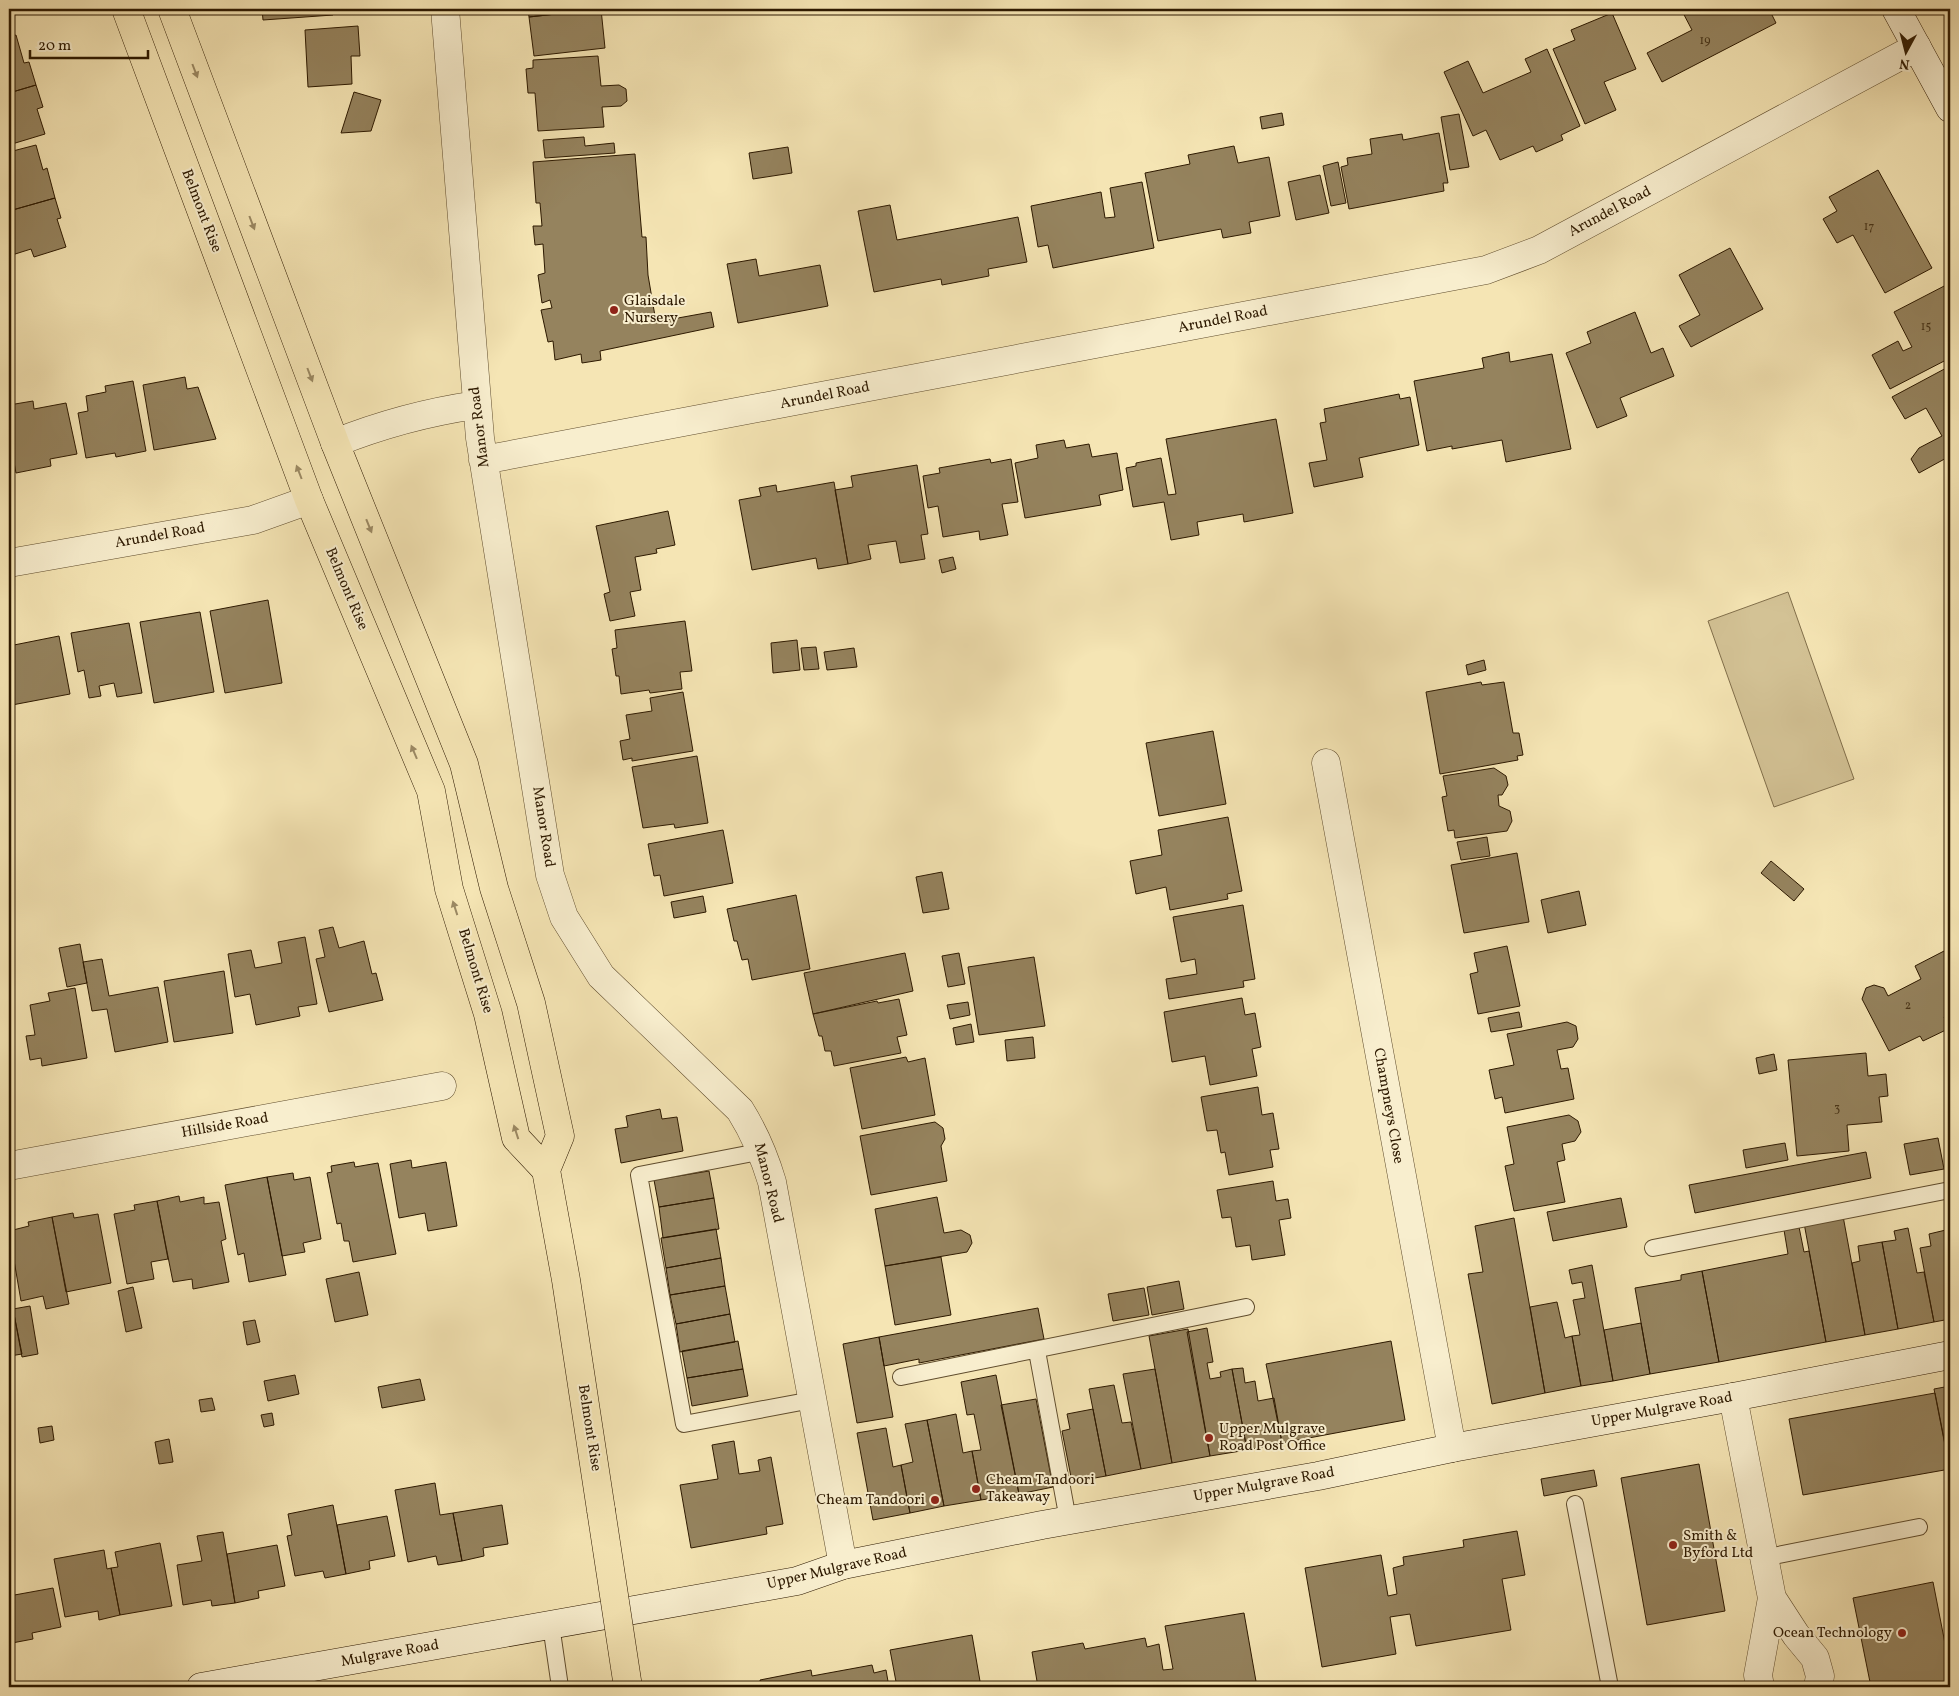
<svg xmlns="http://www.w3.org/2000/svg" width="1959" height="1696" viewBox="0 0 1959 1696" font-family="Vollkorn,serif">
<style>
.green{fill:#d3c295;stroke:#806e4a}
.building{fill:#95835e;stroke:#2d1900}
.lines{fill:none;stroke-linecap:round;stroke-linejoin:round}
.lane-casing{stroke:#5f4c2d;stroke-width:18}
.street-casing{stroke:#5f4c2d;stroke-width:29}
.secondary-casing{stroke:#2d1900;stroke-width:29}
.highway-casing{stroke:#2d1900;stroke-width:29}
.lane{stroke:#f8eece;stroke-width:16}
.street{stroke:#f8eece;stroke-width:28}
.secondary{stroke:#f8eece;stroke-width:28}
.highway{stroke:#f5e5b4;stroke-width:28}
.highway-bridge-casing{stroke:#2d1900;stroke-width:29;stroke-linecap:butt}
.highway-bridge{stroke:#f5e5b4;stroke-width:28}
.oneway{fill:#9b8963}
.poi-dot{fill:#8f2418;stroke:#f8eece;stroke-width:2}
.labels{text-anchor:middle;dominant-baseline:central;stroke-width:4;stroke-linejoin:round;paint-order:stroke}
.number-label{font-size:12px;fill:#473418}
.street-label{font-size:15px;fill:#2d1900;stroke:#f8eece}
.poi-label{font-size:15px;fill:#2d1900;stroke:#f8eece;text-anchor:start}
</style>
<rect width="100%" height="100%" fill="#f5e5b4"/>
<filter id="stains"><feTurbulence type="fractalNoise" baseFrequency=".004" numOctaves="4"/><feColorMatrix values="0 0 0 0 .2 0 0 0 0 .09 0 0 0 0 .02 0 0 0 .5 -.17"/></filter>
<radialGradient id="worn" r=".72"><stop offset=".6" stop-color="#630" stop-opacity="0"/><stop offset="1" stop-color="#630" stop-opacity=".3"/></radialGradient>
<path class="green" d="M1788 592 1854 779 1774 807 1708 621Z"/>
<path class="building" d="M262 9H332L333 15 263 20Z
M528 9H602L529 17Z
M601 9 605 48 534 56 529 17Z
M1681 9H1769L1776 23 1662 82 1647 53 1692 30Z
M1612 13 1636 69 1604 82 1616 110 1585 124 1553 49 1575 40 1571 30Z
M358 26 360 56H351L352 84 308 87 305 30Z
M16 35 24 63 29 62 36 85 9 93V37Z
M1547 49 1580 126 1561 135 1563 140 1536 152 1533 146 1500 160 1486 130 1473 136 1444 72 1468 61 1483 93 1531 72 1525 59Z
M598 56 601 86 619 85 626 89 627 101 621 106 602 107 604 127 538 131 535 93H528L526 69 533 68V60Z
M36 85 43 107 37 109 45 134 12 144 9 138V93Z
M354 92 381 100 371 131 341 133Z
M1282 113 1284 125 1262 129 1260 117Z
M1459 114 1469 167 1450 170 1441 117Z
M1439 133 1448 183H1443L1444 191 1349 209 1341 167 1348 165 1347 158 1372 154 1370 139 1402 134 1403 140Z
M584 137 585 146 614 143 615 153 545 158 543 140Z
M36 145 43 170 47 168 55 198 9 211V152Z
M1234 146 1238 163 1269 157 1280 216 1249 222 1251 233 1223 238 1221 229 1158 241 1145 173 1190 164 1188 155Z
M788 147 792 173 753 179 749 153Z
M635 154 642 237H646L648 275 656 322 711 312 714 327 600 351 601 360 582 363 581 354 555 360 553 341 548 342 541 310 552 308 550 300 542 303 538 275 545 273 543 244 535 245 533 226H542L540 203H536L533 162Z
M1338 162 1346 203 1331 206 1323 166Z
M1878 170 1932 268 1885 293 1853 235 1837 243 1823 219 1837 211 1829 197Z
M1320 175 1329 213 1296 220 1288 182Z
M1142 182 1154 248 1053 268 1048 245 1038 247 1031 206 1101 192 1105 218 1115 217 1110 188Z
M55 198 61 218 57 219 66 247 34 257 31 249 12 255 9 243V211Z
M890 205 897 240 1018 217 1027 262 988 269 989 276 942 285 941 279 874 292 858 211Z
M1730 248 1763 309 1691 347 1679 326 1700 315 1679 275Z
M756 259 759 276 820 265 828 306 738 323 727 264Z
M1950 283V358L1890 389 1872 355 1898 341 1903 351 1912 347 1894 312Z
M1635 312 1651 353 1663 348 1674 376 1620 398 1627 416 1597 428 1566 353 1591 343 1587 332Z
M1509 352 1510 362 1552 354 1571 449 1506 462 1502 440 1452 449V446L1427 451 1414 381 1484 368 1482 358Z
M1950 366V456L1919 473 1911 459 1919 448 1942 436 1926 408 1905 419 1892 397Z
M185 377 187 389 198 387 216 439 154 450 143 385Z
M133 381 146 451 116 457 115 453 86 458 78 413 88 411 86 396 106 392 105 386Z
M1399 394 1400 399 1410 397 1419 445 1359 458 1363 477 1314 487 1309 463 1327 460 1320 423 1326 422 1324 409Z
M33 401 34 409 66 403 77 454 50 459 51 466 16 473 9 435V405Z
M1276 419 1293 513 1244 522 1243 514 1197 522 1199 535 1171 540 1164 502 1133 507 1126 468 1136 466V463L1161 458 1168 495 1176 494 1166 439Z
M1064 440 1066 448 1089 444 1092 457 1117 453 1123 490 1099 495 1101 505 1025 518 1015 463 1038 458 1036 445Z
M990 459 991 463 1011 459 1018 502 1002 504 1008 535 980 540 979 531 943 537 938 506 928 508 923 476 940 473 939 468Z
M917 465 928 534 921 535 925 559 900 563 896 541 868 545 871 559 848 564 835 490 853 487 851 476Z
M834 482 848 564 818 569 816 558 752 570 739 500 761 496 759 488 776 485 777 492Z
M668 511 675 545 656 549 657 553 635 557 641 590 630 592 635 616 610 621 604 594 610 592 596 526Z
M953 557 956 569 942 573 939 560Z
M268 600 282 683 225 693 210 611Z
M200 612 214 692 154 703 140 622Z
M685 621 692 671 680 672 682 689 650 693 649 690 621 694 619 676H616L612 649 617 648 615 630Z
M129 623 142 693 117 697 114 683 99 686 101 696 89 698 84 670 78 672 71 633Z
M59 636 70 694 12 705 9 687V646Z
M797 640 800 670 773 673 771 643Z
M816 647 819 669 804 670 801 648Z
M854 648 857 667 827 670 824 652Z
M1484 660 1486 670 1468 675 1466 665Z
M1481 682 1482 685 1504 682 1513 733H1519L1523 755 1517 756 1518 760 1440 774 1426 692Z
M683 692 693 751 632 761V758L623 760 620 741 630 739 626 715 652 711 650 698Z
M1213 731 1226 804 1159 816 1146 743Z
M697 756 708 823 675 828 674 824 643 828 632 767Z
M1494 768 1506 776 1508 785 1502 795H1498L1499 806 1510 811 1512 821 1507 831 1455 838 1454 830 1448 831 1442 797 1447 796 1443 776Z
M1228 817 1242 891 1227 894 1228 899 1170 910 1166 887 1136 894 1130 861 1162 855 1158 830Z
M723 830 733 883 664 896 660 875 654 876 648 844Z
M1487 837 1490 856 1461 860 1457 842Z
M1517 853 1529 922 1464 933 1451 865Z
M1771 861 1804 889 1794 901 1761 873Z
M942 872 949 909 923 913 916 877Z
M1579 891 1586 925 1548 933 1541 900Z
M796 895 810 969 752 980 748 959 742 960 737 941H734L727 909Z
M703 896 706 912 674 918 671 902Z
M1243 905 1255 979 1243 981 1244 987 1169 999 1166 979 1197 974 1195 959 1181 962 1173 917Z
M333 927 339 948 364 941 372 974 376 973 383 1000 329 1012 316 959 325 957 319 930Z
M305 937 317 1004 298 1007 300 1016 256 1025 250 994 235 997 228 954 251 950 255 968 282 963 278 942Z
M80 944 87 983 67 987 59 948Z
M1507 946 1520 1006 1478 1014 1470 974 1478 972 1474 953Z
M1946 950 1950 958V1014L1944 1017 1950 1028 1923 1041 1920 1036 1889 1051 1862 999 1866 988 1874 985 1884 988 1888 996 1921 979 1915 966Z
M905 953 913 991 813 1014 804 973Z
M959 953 965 984 948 987 942 956Z
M1034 957 1045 1026 979 1035 968 967Z
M102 959 109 996 158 987 168 1042 115 1052 107 1009 92 1011 83 962Z
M224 971 233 1033 174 1042 164 981Z
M75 988 87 1058 42 1066 41 1058 30 1060 26 1036 35 1035 30 1005 50 1001 48 993Z
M1242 998 1245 1015 1255 1013 1261 1047 1252 1049 1257 1076 1210 1085 1205 1056 1172 1062 1164 1012Z
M899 999 907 1035 897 1037 901 1053 834 1066 831 1051H825L822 1036H819L813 1014 877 1001 878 1003Z
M968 1002 970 1015 950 1019 947 1005Z
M1519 1012 1522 1027 1491 1032 1488 1018Z
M1567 1022 1576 1026 1578 1039 1573 1047 1557 1050 1561 1069 1568 1068 1574 1099 1505 1113 1502 1097 1495 1099 1489 1070 1514 1065 1507 1034Z
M971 1024 974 1042 956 1045 953 1028Z
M1033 1037 1035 1058 1007 1061 1005 1040Z
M1866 1053 1868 1076 1886 1074 1888 1096 1879 1097 1882 1122 1847 1125 1849 1151 1797 1156 1788 1060Z
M1774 1054 1777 1070 1759 1074 1756 1058Z
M906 1057 908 1062 925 1058 935 1115 862 1129 850 1068Z
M1258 1087 1262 1115 1273 1113 1279 1149 1270 1150 1273 1167 1229 1175 1225 1152 1221 1153 1217 1130 1207 1131 1201 1097Z
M660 1109 662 1119 677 1117 683 1151 621 1163 615 1129 628 1127 626 1116Z
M1569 1115 1578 1121 1581 1132 1575 1141 1562 1144 1565 1160 1557 1162 1565 1202 1514 1211 1505 1166 1514 1164 1507 1127Z
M935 1122 943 1128 945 1139 941 1146 947 1181 871 1195 860 1136Z
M1938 1138 1944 1169 1910 1175 1904 1144Z
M1785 1143 1788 1160 1746 1168 1743 1150Z
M1866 1152 1871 1178 1695 1213 1689 1185Z
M411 1160 412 1168 446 1162 457 1226 428 1231 425 1213 399 1218 390 1164Z
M354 1162 355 1167 378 1163 396 1254 353 1262 349 1241H344L341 1223 337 1224 327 1173 332 1172 331 1166Z
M709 1171 714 1198 659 1207 654 1180Z
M293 1173 294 1180 310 1177 321 1239 303 1243 305 1252 282 1256 267 1177Z
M267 1177 286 1275 249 1282 244 1253 238 1255 225 1185Z
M1273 1181 1276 1201 1288 1199 1291 1218 1279 1220 1285 1255 1252 1260 1250 1245 1236 1247 1231 1217 1222 1218 1217 1190Z
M179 1196 180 1202 204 1197V1204L219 1202 226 1239 221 1241 229 1282 193 1289 192 1279 173 1282 157 1201Z
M937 1197 944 1233 961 1230 970 1235 972 1243 967 1252 885 1266 875 1209Z
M714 1198 719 1229 663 1238 659 1207Z
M1621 1198 1627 1227 1553 1241 1547 1212Z
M157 1201 168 1259 151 1262 154 1279 127 1284 114 1214 135 1210 134 1205Z
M73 1213 74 1218 98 1214 111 1283 66 1292 52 1217Z
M1843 1216 1865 1335 1826 1342 1804 1223Z
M52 1217 69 1304 46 1309 43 1296 21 1301 9 1231 29 1226 28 1222Z
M1514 1218 1545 1393 1492 1404 1468 1274 1483 1272 1475 1226Z
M1799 1227 1804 1252 1809 1251 1826 1342 1719 1362 1702 1271 1788 1254 1784 1230Z
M1908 1228 1917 1273 1924 1272 1934 1322 1898 1329 1882 1242 1896 1240 1894 1231Z
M716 1229 721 1258 666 1268 661 1238Z
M1950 1229V1319L1934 1322 1920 1248 1931 1246 1929 1234Z
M1882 1242 1898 1329 1865 1335 1852 1263 1860 1261 1858 1246Z
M941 1257 951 1315 895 1325 885 1266Z
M721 1258 725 1286 670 1295 666 1268Z
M1592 1265 1613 1381 1581 1386 1572 1336 1580 1335 1573 1300 1585 1298 1582 1282 1572 1284 1569 1270Z
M1702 1271 1719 1362 1650 1374 1635 1288 1681 1280V1275Z
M359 1272 368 1315 335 1322 326 1279Z
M1179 1281 1184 1309 1152 1315 1147 1287Z
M725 1286 730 1314 676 1324 670 1295Z
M133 1287 142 1328 126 1332 118 1291Z
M1144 1288 1149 1315 1113 1321 1108 1294Z
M1557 1302 1565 1338 1572 1336 1581 1386 1545 1393 1530 1307Z
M30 1306 38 1354 22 1357 13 1309Z
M1038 1308 1044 1339 919 1363V1359L884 1366 879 1337Z
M13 1309 22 1354 10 1356 9 1310Z
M730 1314 735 1342 680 1352 676 1324Z
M255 1320 260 1342 247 1345 243 1322Z
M1641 1323 1650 1374 1613 1381 1604 1330Z
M1207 1328 1213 1362 1207 1363 1210 1379 1221 1377 1220 1372 1232 1369 1247 1450 1210 1456 1187 1332Z
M1188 1329 1210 1456 1172 1463 1149 1336Z
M879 1337 893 1417 857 1423 843 1344Z
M738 1341 743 1369 687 1378 682 1351Z
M1391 1341 1405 1420 1282 1443 1266 1364Z
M1243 1368 1245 1383 1255 1381 1258 1401 1274 1398 1282 1443 1247 1450 1232 1369Z
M743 1369 748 1396 692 1406 687 1378Z
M1155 1369 1172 1463 1141 1469 1123 1374Z
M295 1375 299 1394 268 1401 264 1381Z
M996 1375 1019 1494 981 1500 972 1451 981 1450 974 1414 967 1415 961 1382Z
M420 1379 425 1400 382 1408 378 1387Z
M1114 1385 1122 1423 1131 1422 1141 1469 1106 1476 1089 1389Z
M1950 1386V1471L1934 1389Z
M1935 1393 1950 1469 1803 1495 1789 1419Z
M212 1398 215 1410 201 1412 199 1400Z
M1036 1399 1053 1487 1019 1494 1001 1405Z
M1093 1409 1106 1476 1072 1482 1062 1431 1070 1429 1067 1414Z
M272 1413 274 1425 264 1427 261 1415Z
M956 1414 963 1453 972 1451 981 1500 944 1506 927 1420Z
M927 1420 944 1506 910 1513 901 1465 913 1462 905 1424Z
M52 1426 54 1440 40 1443 38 1428Z
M886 1428 893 1467 901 1465 910 1513 873 1520 857 1433Z
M169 1439 173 1462 159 1464 155 1442Z
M734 1441 739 1474 760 1471 758 1460 771 1457 783 1524 766 1527 767 1534 691 1548 680 1485 718 1479 712 1445Z
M1699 1464 1725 1611 1647 1625 1621 1478Z
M1594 1470 1597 1486 1544 1496 1541 1479Z
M435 1483 440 1515 453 1513 462 1561 438 1565 436 1556 408 1562 395 1490Z
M333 1505 346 1574 325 1578 323 1571 295 1576 287 1536 292 1535 288 1514Z
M502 1505 508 1544 483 1548 484 1556 462 1561 453 1513Z
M387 1516 395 1556 369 1561 370 1569 346 1574 337 1525Z
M1517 1531 1525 1575 1502 1579 1511 1630 1416 1646 1410 1614 1390 1617 1396 1654 1322 1667 1305 1568 1381 1555 1388 1596 1397 1594 1393 1568 1404 1565 1403 1557 1464 1547 1463 1540Z
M223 1532 235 1603 212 1606 211 1600 183 1605 177 1565 202 1561 197 1536Z
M160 1543 172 1606 120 1615 111 1568 118 1567 115 1552Z
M277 1545 285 1586 258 1591 259 1598 235 1603 227 1554Z
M104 1550 107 1569 111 1568 120 1615 99 1620 98 1611 65 1617 54 1559Z
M1933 1582 1950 1669V1687H1871L1853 1598Z
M53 1588 61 1627 32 1633 33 1639 12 1643 9 1626V1596Z
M1244 1613 1257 1687H1038L1032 1652 1083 1643 1085 1649 1145 1638 1147 1647 1159 1644 1163 1670 1173 1669 1165 1626Z
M972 1635 981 1687H897L890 1650Z
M872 1665 874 1673 886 1670 889 1687H761L760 1680 811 1670 812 1676Z"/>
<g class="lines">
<defs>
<path id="lane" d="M763 1151 639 1175 684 1424 812 1400
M1653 1248 1950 1190
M1037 1351 1068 1520
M901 1377 1246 1307
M1575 1504 1610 1687
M1763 1558 1919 1527
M551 1625 560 1687"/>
<path id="street" d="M445 9 480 438 550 875 564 917 601 976 740 1110C755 1134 764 1155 772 1182L843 1565
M335 443C380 425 428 412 476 405
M483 460 1486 270 1539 250 1917 47
M9 563 253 520 309 500
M1326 763 1452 1448
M9 1166 442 1086
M1733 1397 1772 1598 1796 1635 1815 1658 1820 1676 1818 1687
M1760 1687 1758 1675 1772 1598"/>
<path id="secondary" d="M1896 9 1950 108
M201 1687 797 1581 843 1565 1042 1525 1318 1476 1452 1448 1733 1397 1950 1355"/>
<path id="highway" d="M126 9 309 500 431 791 449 889 488 1014 516 1138 546 1170 566 1280 601 1510
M172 9 335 443 464 764 494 888 531 1003 560 1136 546 1170"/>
</defs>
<use href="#lane" class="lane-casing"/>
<use href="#street" class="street-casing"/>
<use href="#secondary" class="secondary-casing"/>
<use href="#highway" class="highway-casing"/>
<use href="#lane" class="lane"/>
<use href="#street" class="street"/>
<use href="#secondary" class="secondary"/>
<use href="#highway" class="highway"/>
<defs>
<path id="highway-bridge" d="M601 1510 628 1687"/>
</defs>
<use href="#highway-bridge" class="highway-bridge-casing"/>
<use href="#highway-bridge" class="highway-bridge"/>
</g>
<defs><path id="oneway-solid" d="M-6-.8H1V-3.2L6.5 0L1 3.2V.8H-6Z" transform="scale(1.25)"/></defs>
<g class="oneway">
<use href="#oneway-solid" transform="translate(195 71) rotate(69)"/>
<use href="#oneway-solid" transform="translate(252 223) rotate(69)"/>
<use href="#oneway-solid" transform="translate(310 375) rotate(69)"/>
<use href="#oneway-solid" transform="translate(299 472) rotate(-111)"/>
<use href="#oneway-solid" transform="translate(369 526) rotate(68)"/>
<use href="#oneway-solid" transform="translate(414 752) rotate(-113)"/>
<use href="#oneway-solid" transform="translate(455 908) rotate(-108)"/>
<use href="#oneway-solid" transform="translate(516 1132) rotate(-108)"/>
</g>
<g class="poi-dot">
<circle cx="614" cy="310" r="5"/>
<circle cx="1209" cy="1438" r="5"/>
<circle cx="976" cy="1489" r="5"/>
<circle cx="935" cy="1500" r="5"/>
<circle cx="1673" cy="1545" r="5"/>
<circle cx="1902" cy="1633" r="5"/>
</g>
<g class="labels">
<g class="number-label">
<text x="1705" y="41">19</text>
<text x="1869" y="227">17</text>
<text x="1926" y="327">15</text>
<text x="1908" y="1006">2</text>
<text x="1837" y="1109">3</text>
</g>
<g class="street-label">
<text transform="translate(201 211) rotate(69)">Belmont Rise</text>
<text transform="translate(1610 212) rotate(-28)">Arundel Road</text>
<text transform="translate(1223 320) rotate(-11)">Arundel Road</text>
<text transform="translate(825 396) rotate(-11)">Arundel Road</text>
<text transform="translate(480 427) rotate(-97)">Manor Road</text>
<text transform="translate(160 536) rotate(-10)">Arundel Road</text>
<text transform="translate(346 589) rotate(67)">Belmont Rise</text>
<text transform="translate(543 827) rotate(81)">Manor Road</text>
<text transform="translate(475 971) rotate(73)">Belmont Rise</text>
<text transform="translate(1388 1106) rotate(80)">Champneys Close</text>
<text transform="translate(225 1126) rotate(-10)">Hillside Road</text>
<text transform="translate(768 1183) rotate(76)">Manor Road</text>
<text transform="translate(1662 1410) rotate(-10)">Upper Mulgrave Road</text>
<text transform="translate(589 1428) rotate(81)">Belmont Rise</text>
<text transform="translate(1264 1485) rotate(-10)">Upper Mulgrave Road</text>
<text transform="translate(837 1569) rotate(-13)">Upper Mulgrave Road</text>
<text transform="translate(390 1654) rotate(-10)">Mulgrave Road</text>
</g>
<g class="poi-label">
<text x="624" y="301">Glaisdale<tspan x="624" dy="17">Nursery</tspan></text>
<text x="1219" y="1429">Upper Mulgrave<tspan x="1219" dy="17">Road Post Office</tspan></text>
<text x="986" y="1480">Cheam Tandoori<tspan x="986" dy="17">Takeaway</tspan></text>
<text x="925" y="1500" text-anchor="end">Cheam Tandoori</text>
<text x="1683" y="1536">Smith &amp;<tspan x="1683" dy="17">Byford Ltd</tspan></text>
<text x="1892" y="1633" text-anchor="end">Ocean Technology</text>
</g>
</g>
<rect width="1959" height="1696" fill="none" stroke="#f5e5b4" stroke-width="30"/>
<rect x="10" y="10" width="1939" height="1676" fill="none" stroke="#2d1900" stroke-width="2.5"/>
<rect x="15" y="15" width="1929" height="1666" fill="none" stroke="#2d1900"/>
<g transform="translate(1906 52) rotate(187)" stroke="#f8eece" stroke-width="4" paint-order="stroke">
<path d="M0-4L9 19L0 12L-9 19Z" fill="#2d1900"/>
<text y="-8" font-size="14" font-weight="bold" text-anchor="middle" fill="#2d1900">N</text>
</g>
<path d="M30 50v8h118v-8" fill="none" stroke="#2d1900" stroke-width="2.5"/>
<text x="38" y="50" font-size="15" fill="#2d1900" stroke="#f8eece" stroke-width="4" paint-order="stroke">20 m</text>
<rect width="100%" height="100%" filter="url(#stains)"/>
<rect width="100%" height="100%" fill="url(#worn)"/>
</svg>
